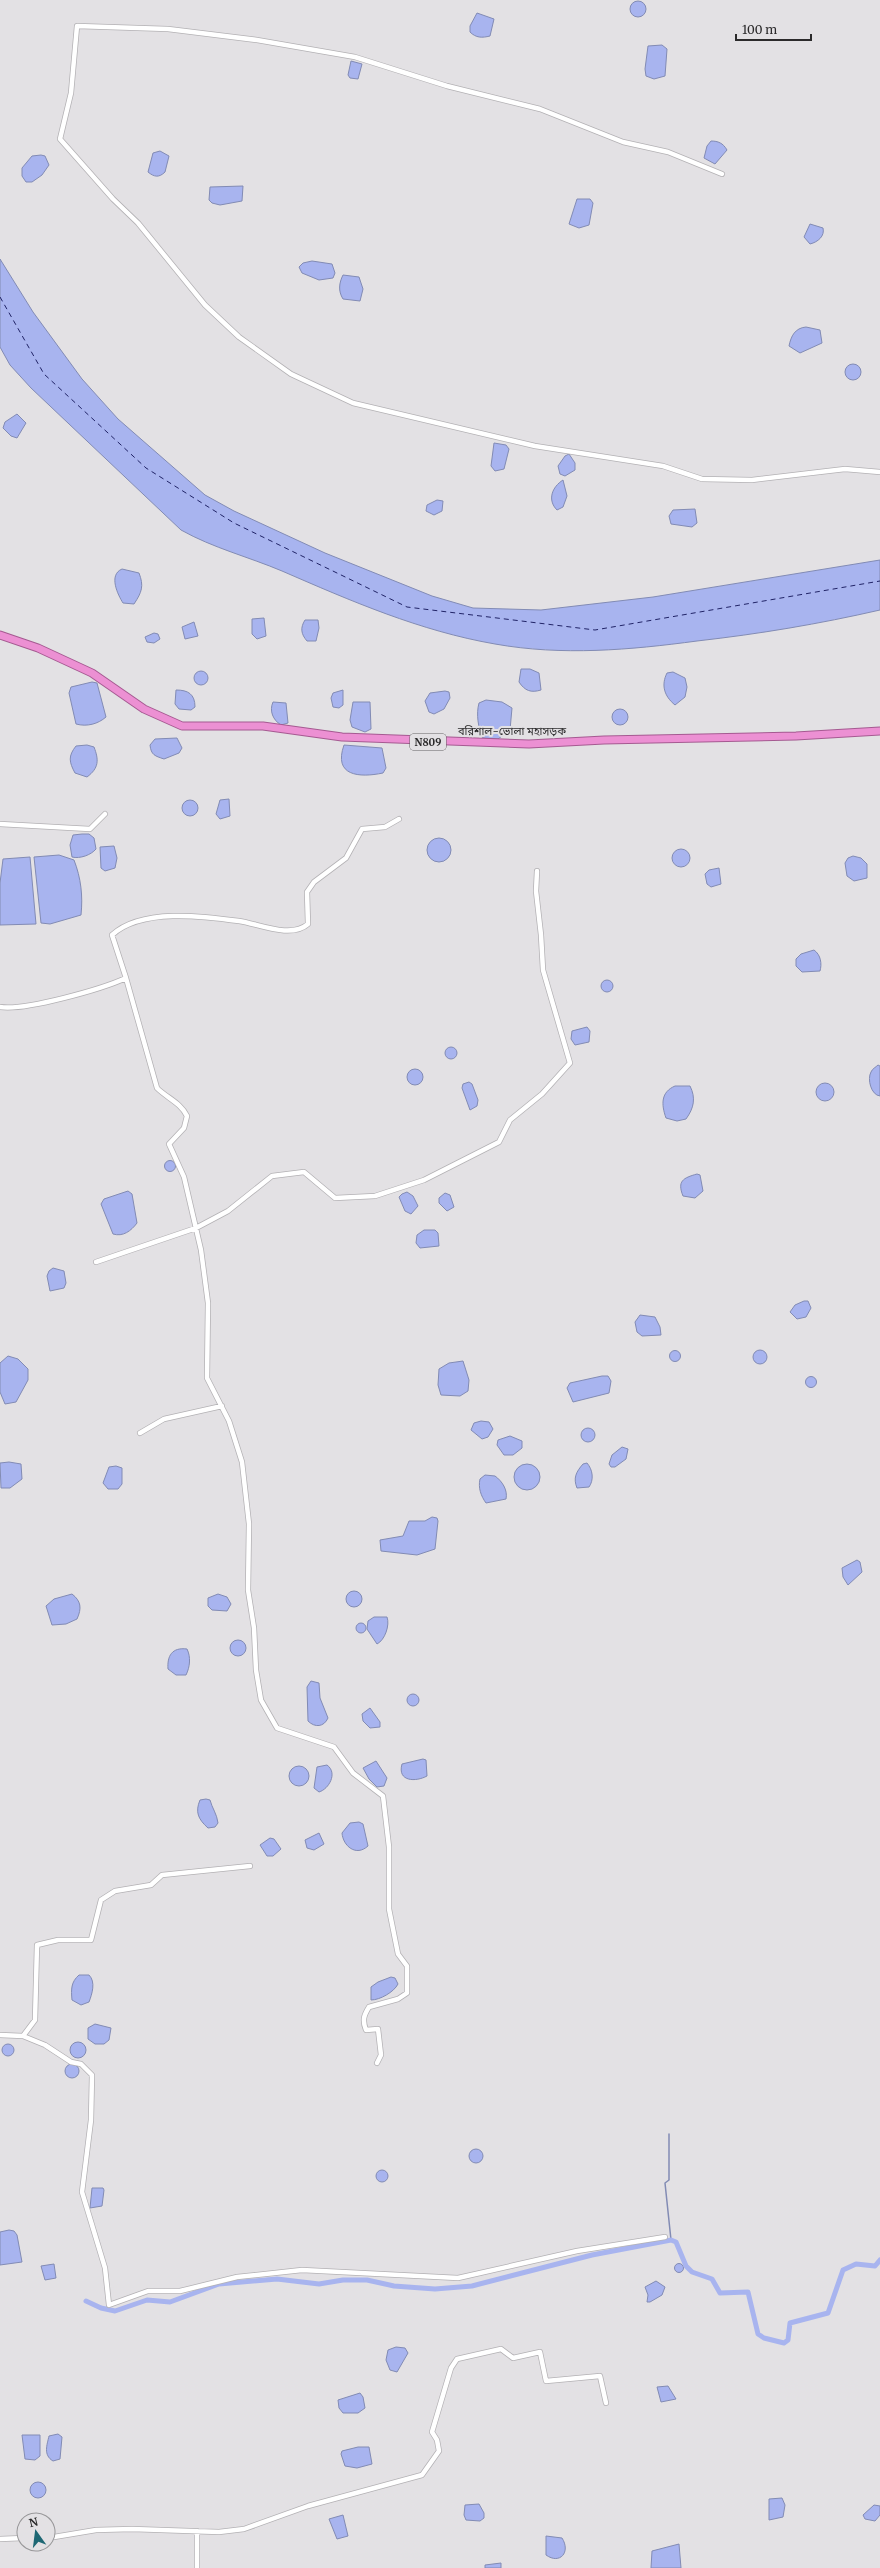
<svg xmlns="http://www.w3.org/2000/svg" width="880" height="2568" viewBox="0 0 880 2568" font-family="Merriweather,'Noto Sans Bengali',serif">
<style>
.water{fill:#a8b4ef;stroke:#828bb4}
.lines{fill:none;stroke-linecap:round;stroke-linejoin:round}
.stream{stroke:#828bb4;stroke-width:1.5}
.canal{stroke:#a8b4ef;stroke-width:5}
.ferry{stroke:#202366;stroke-width:1;stroke-dasharray:5 4;stroke-linecap:butt}
.minor-casing{stroke:#b3b1b4;stroke-width:6}
.trunk-casing{stroke:#a55a91;stroke-width:9}
.minor{stroke:#fff;stroke-width:4.5}
.trunk{stroke:#ec90d3;stroke-width:7}
.labels{text-anchor:middle;dominant-baseline:central;stroke-width:4;stroke-linejoin:round;paint-order:stroke}
.shield{fill:#e3e1e4;stroke:#626162;stroke-width:1}
.shield-label{font-size:10px;font-weight:bold;fill:#2b2a2b}
.street-label{font-size:11px;fill:#2b2a2b;stroke:#e3e1e4}
</style>
<rect width="100%" height="100%" fill="#e3e1e4"/>
<path class="water" d="M630 9a8 8 0 1 1 16 0a8 8 0 1 1-16 0Z
M477 13 494 19 490 36C482 38 476 38 470 32V26Z
M662 45 667 49 665 76 654 79 646 76 645 69 648 46Z
M351 61 362 64 358 79 350 78 348 75Z
M711 141C718 141 723 143 727 150L715 164 704 158 707 146Z
M160 151 169 156 165 172C159 178 154 177 148 172L153 153Z
M41 155 45 156 49 165 42 175 32 182H26L22 176V168L32 156Z
M243 186 242 201 220 205 212 203 209 200 210 187Z
M577 199H590L593 203 589 225 579 228 569 224Z
M810 224 823 228C825 236 818 242 810 244L804 237Z
M0 259 33 312 82 379 118 419 205 495 234 511 325 553 432 596 473 608 541 610 653 597 880 560V610C819 624 759 634 697 641 630 650 562 656 495 644 420 631 351 601 282 571 249 557 213 548 181 530L31 388 10 365 0 347Z
M312 261 332 264 335 273 333 278 319 280 302 273 299 267 303 263Z
M343 275 359 277 363 289 360 301 343 299C338 291 339 283 343 275Z
M806 327 820 330 822 343 800 353 789 346C791 336 795 328 806 327Z
M845 372a8 8 0 1 1 16 0a8 8 0 1 1-16 0Z
M17 414 26 423 17 438 11 436 3 428 5 422Z
M494 443 506 445 509 449 504 469 495 471 491 466Z
M569 454 575 463V470L565 476 560 474 558 466 565 456Z
M563 480 567 496 563 507 557 510C547 500 552 487 563 480Z
M437 500 443 501 442 511 434 515 426 511 427 505Z
M673 510 695 509 697 523 692 527 671 524 669 516Z
M122 569 139 573C144 586 142 592 134 604L123 603C118 595 108 575 122 569Z
M264 618 266 636 257 639 252 634V619Z
M305 620H318L319 628 316 641H307C301 634 300 628 305 620Z
M194 622 198 636 185 639 182 627Z
M154 633 158 634 160 639 154 643 147 642 145 637Z
M521 669H530L539 673 541 690C531 693 525 691 519 682Z
M194 678a7 7 0 1 1 14 0a7 7 0 1 1-14 0Z
M673 672 685 678 687 687 685 697 675 705C664 696 661 685 667 673Z
M92 682 97 683 106 717C98 724 87 727 76 724L69 693 71 687Z
M176 690C188 690 195 694 195 707L191 710 179 709 175 704Z
M343 690V705L339 708 333 707 331 698 333 693Z
M445 691 449 692 450 698 444 709 434 714 429 712 425 701 430 693Z
M486 700 502 702 512 708 510 730 498 739 483 738C478 728 476 714 479 703Z
M273 702 286 703 288 723 281 725C273 720 269 711 273 702Z
M353 702H370L371 729 365 732 352 727 350 720Z
M612 717a8 8 0 1 1 16 0a8 8 0 1 1-16 0Z
M177 738 182 748 179 753 164 759C155 756 151 755 150 745L155 739Z
M87 745 94 747C99 760 99 768 87 777L75 773C69 762 68 756 76 746Z
M344 745 382 748 386 768 383 773C359 778 333 776 344 745Z
M229 799 230 816 220 819 216 814 220 800Z
M182 808a8 8 0 1 1 16 0a8 8 0 1 1-16 0Z
M82 834H89L94 838 96 849C91 855 80 859 72 857L70 845 73 835Z
M427 850a12 12 0 1 1 24 0a12 12 0 1 1-24 0Z
M114 846 117 858 115 868 105 871 101 868 100 847Z
M672 858a9 9 0 1 1 18 0a9 9 0 1 1-18 0Z
M59 855 74 860C81 878 83 896 81 915L50 924 41 923 34 857Z
M853 856 861 858 867 864V878L854 881 847 876 845 863 848 858Z
M30 857 36 924 0 925V883L3 859Z
M719 868 721 884 711 887 707 884 705 874 709 870Z
M814 950C821 955 822 964 820 971L802 972 796 966V959L801 954Z
M601 986a6 6 0 1 1 12 0a6 6 0 1 1-12 0Z
M587 1027 590 1031 589 1042 575 1045 571 1039 572 1031Z
M445 1053a6 6 0 1 1 12 0a6 6 0 1 1-12 0Z
M878 1065 880 1066V1096C871 1095 867 1079 871 1072 872 1069 876 1067 878 1065Z
M407 1077a8 8 0 1 1 16 0a8 8 0 1 1-16 0Z
M469 1082 472 1084 478 1100 477 1106 470 1110 462 1088 463 1084Z
M816 1092a9 9 0 1 1 18 0a9 9 0 1 1-18 0Z
M675 1086H690C696 1098 694 1108 686 1119L677 1121 666 1118C661 1104 661 1092 675 1086Z
M164.5 1166a5.5 5.5 0 1 1 11 0a5.5 5.5 0 1 1-11 0Z
M697 1174 700 1175 703 1191 695 1198 683 1196C677 1181 683 1178 697 1174Z
M128 1191 132 1194 137 1223C131 1231 123 1237 113 1234L101 1204 104 1199Z
M407 1192 413 1196 418 1206 411 1214 405 1211 399 1197 402 1194Z
M445 1193 450 1195 454 1207 447 1211 439 1203V1198Z
M424 1230H435L438 1233 439 1246 420 1248 416 1243 417 1235Z
M53 1268 64 1271 66 1283 64 1288 50 1291 47 1276 49 1271Z
M804 1301H808L811 1308 806 1317 797 1319 790 1312 795 1305Z
M640 1315 655 1317 660 1327 661 1335 642 1336 637 1332 635 1322Z
M753 1357a7 7 0 1 1 14 0a7 7 0 1 1-14 0Z
M669.5 1356a5.5 5.5 0 1 1 11 0a5.5 5.5 0 1 1-11 0Z
M8 1356 18 1359 28 1369V1380L16 1402 5 1404 0 1392V1363Z
M463 1361 469 1380 468 1391 460 1396 441 1395 438 1385 439 1369 449 1363Z
M602 1376H608L611 1381 609 1393 573 1402 567 1388 570 1383Z
M805.5 1382a5.5 5.5 0 1 1 11 0a5.5 5.5 0 1 1-11 0Z
M481 1421 489 1422 493 1429 488 1437 482 1439 471 1430 474 1423Z
M581 1435a7 7 0 1 1 14 0a7 7 0 1 1-14 0Z
M510 1436 522 1441V1448L513 1455H504L497 1445 498 1440Z
M622 1447 628 1449 626 1459 615 1467H611L609 1464 612 1455Z
M9 1462 21 1464 22 1479 10 1488H1L0 1463Z
M587 1463C593 1470 594 1480 589 1487L577 1488C573 1478 576 1472 583 1464Z
M514 1477a13 13 0 1 1 26 0a13 13 0 1 1-26 0Z
M116 1466 122 1468V1484L118 1489H108L103 1483 109 1467Z
M485 1475 495 1476C502 1481 508 1490 506 1499L486 1503C481 1496 478 1488 480 1479Z
M432 1517 437 1518 438 1521 435 1549 417 1555 381 1551 380 1540 403 1536 409 1521H425Z
M857 1560 860 1562 862 1572 848 1585 843 1577 842 1568Z
M346 1599a8 8 0 1 1 16 0a8 8 0 1 1-16 0Z
M72 1594C81 1601 82 1608 77 1619L66 1624 52 1625 46 1606 54 1599Z
M218 1594 227 1597 231 1604 227 1611 212 1610 208 1606V1598Z
M374 1617H387C390 1625 385 1640 377 1644L367 1629 368 1621Z
M356 1628a5 5 0 1 1 10 0a5 5 0 1 1-10 0Z
M230 1648a8 8 0 1 1 16 0a8 8 0 1 1-16 0Z
M187 1649C191 1657 190 1667 186 1675H176L168 1669C167 1656 172 1647 187 1649Z
M311 1681 319 1683 320 1698 328 1718C324 1727 315 1728 308 1721L307 1687Z
M407 1700a6 6 0 1 1 12 0a6 6 0 1 1-12 0Z
M370 1708 380 1722V1727L370 1728 363 1721 362 1714Z
M423 1759 426 1760 427 1776C416 1782 397 1782 402 1764Z
M376 1761 387 1778 384 1786 377 1787 369 1779 363 1768Z
M327 1765C338 1773 329 1789 319 1792L314 1788 317 1767Z
M289 1776a10 10 0 1 1 20 0a10 10 0 1 1-20 0Z
M206 1799 210 1800C212 1808 217 1814 218 1823L215 1827 208 1828C198 1819 195 1812 200 1800Z
M359 1822 363 1824 368 1846C356 1857 343 1846 342 1833L350 1823Z
M319 1833 324 1844 314 1850 307 1848 305 1840Z
M270 1838 274 1839 281 1849 273 1856H267L260 1845Z
M79 1975H89C96 1982 92 1994 89 2002L81 2005 72 2000C71 1989 71 1982 79 1975Z
M391 1977 395 1978 398 1984C394 1992 380 2000 371 2000V1987L378 1982Z
M95 2024 111 2028 109 2040 104 2044H95L88 2039V2028Z
M70 2050a8 8 0 1 1 16 0a8 8 0 1 1-16 0Z
M2 2050a6 6 0 1 1 12 0a6 6 0 1 1-12 0Z
M65 2071a7 7 0 1 1 14 0a7 7 0 1 1-14 0Z
M469 2156a7 7 0 1 1 14 0a7 7 0 1 1-14 0Z
M376 2176a6 6 0 1 1 12 0a6 6 0 1 1-12 0Z
M92 2188H103L104 2190 102 2206 90 2208Z
M9 2230 14 2231 17 2235 22 2262 0 2265V2232Z
M674.5 2268a4.5 4.5 0 1 1 9 0a4.5 4.5 0 1 1-9 0Z
M54 2264 56 2278 45 2280 41 2266Z
M656 2281 665 2287 662 2295 650 2302H647L648 2295 645 2287Z
M396 2347 405 2348 408 2353 397 2372 390 2370 386 2360 388 2350Z
M668 2386 676 2399 661 2402 657 2387Z
M360 2393 363 2397 365 2408 358 2413H343L339 2408 338 2400Z
M58 2434 62 2437 60 2459 53 2461C43 2455 47 2445 49 2436Z
M22 2435H40V2456L35 2460 25 2459Z
M358 2447H369L372 2464 357 2468 345 2466 341 2454 342 2451Z
M30 2490a8 8 0 1 1 16 0a8 8 0 1 1-16 0Z
M782 2498 785 2505 783 2517 769 2520V2499Z
M479 2504 484 2513V2518L480 2521 466 2520 464 2515 465 2505Z
M874 2505 880 2506V2515L875 2521 865 2519 863 2515Z
M343 2515 348 2536 337 2539 329 2519Z
M546 2536 562 2538C571 2552 560 2565 546 2555Z
M679 2544 681 2568H651L652 2551Z
M501 2563V2568H485V2565Z"/>
<g class="lines">
<path class="stream" d="M669 2134V2180L665 2183 671 2240"/>
<path class="canal" d="M86 2301 101 2308 115 2311 147 2300 170 2302 219 2284 277 2279 319 2284 343 2280H367L394 2286 435 2289 472 2286 592 2255 671 2240 676 2242 686 2266 692 2272 712 2279 720 2293 748 2292 758 2334 764 2338 784 2343 788 2340 790 2323 828 2313 843 2270 856 2264 875 2266 880 2260"/>
<path class="ferry" d="M0 297 44 374 146 468 234 523 407 607 595 630 880 581"/>
<defs>
<path id="minor" d="M722 174 668 152 623 142 540 109 447 86 355 57 257 40 168 29 77 26 71 93 60 139 113 199 138 223 205 305 239 337 291 374 353 403 535 446 663 466 702 479 752 480 845 469 880 472
M0 824 90 829 105 814
M126 978 157 1088C167 1098 181 1103 187 1116L184 1128 169 1144 184 1177 201 1250 208 1303 207 1378 229 1421 242 1462 249 1524 248 1590 254 1628 256 1670 261 1700 277 1728 334 1747 353 1773 383 1796 389 1847V1909L398 1954 407 1966V1993L398 1999 369 2007C364 2015 362 2020 366 2030L378 2029 381 2055 377 2063
M0 1007C25 1011 102 989 126 978L112 935C141 908 203 916 239 921 259 924 291 939 308 924L307 892 314 882 346 858 362 829 385 827 399 819
M96 1262 196 1228 228 1211 272 1176 304 1172 335 1198 375 1196 424 1180 499 1142 510 1120 542 1094 570 1063 543 970 541 935 536 891 537 871
M140 1433 164 1419 222 1406
M0 2035 23 2036 35 2020 37 1945 58 1940H91L101 1900 115 1891 151 1885 162 1875 250 1866
M23 2036 45 2045 71 2062 81 2064 92 2075 91 2120 82 2192 105 2268 109 2305 148 2291H180L237 2277 302 2270 458 2278 577 2251 665 2237
M48 2538 96 2530 132 2529 219 2532 244 2529 308 2506 422 2475 439 2451 437 2440 432 2432 451 2368 457 2359 501 2349 513 2358 540 2352 546 2381 600 2376 606 2403
M0 2539 24 2538
M197 2568V2531"/>
<path id="trunk" d="M0 635 38 648 92 673 144 709 182 726H263L342 737 529 744 604 740 796 736 880 731"/>
</defs>
<use href="#minor" class="minor-casing"/>
<use href="#trunk" class="trunk-casing"/>
<use href="#minor" class="minor"/>
<use href="#trunk" class="trunk"/>
</g>
<g class="labels">
<rect class="shield" x="410" y="734" width="36" height="16" rx="3"/>
<g class="shield-label">
<text x="428" y="742">N809</text>
</g>
<g class="street-label">
<text x="512" y="731">বরিশাল-ভোলা মহাসড়ক</text>
</g>
</g>
<g transform="translate(36 2532) rotate(346)"><circle r="19" fill="#e3e1e4" stroke="#99989a"/>
<path d="M0-3L7 15L0 10L-7 15Z" fill="#1e6774"/>
<text y="-6" font-size="11" font-weight="bold" text-anchor="middle" fill="#2b2a2b">N</text>
</g>
<path d="M736 34v6h75v-6" fill="none" stroke="#2b2a2b" stroke-width="2"/>
<text x="742" y="34" font-size="12" fill="#2b2a2b" stroke="#e3e1e4" stroke-width="3" paint-order="stroke">100 m</text>
</svg>
